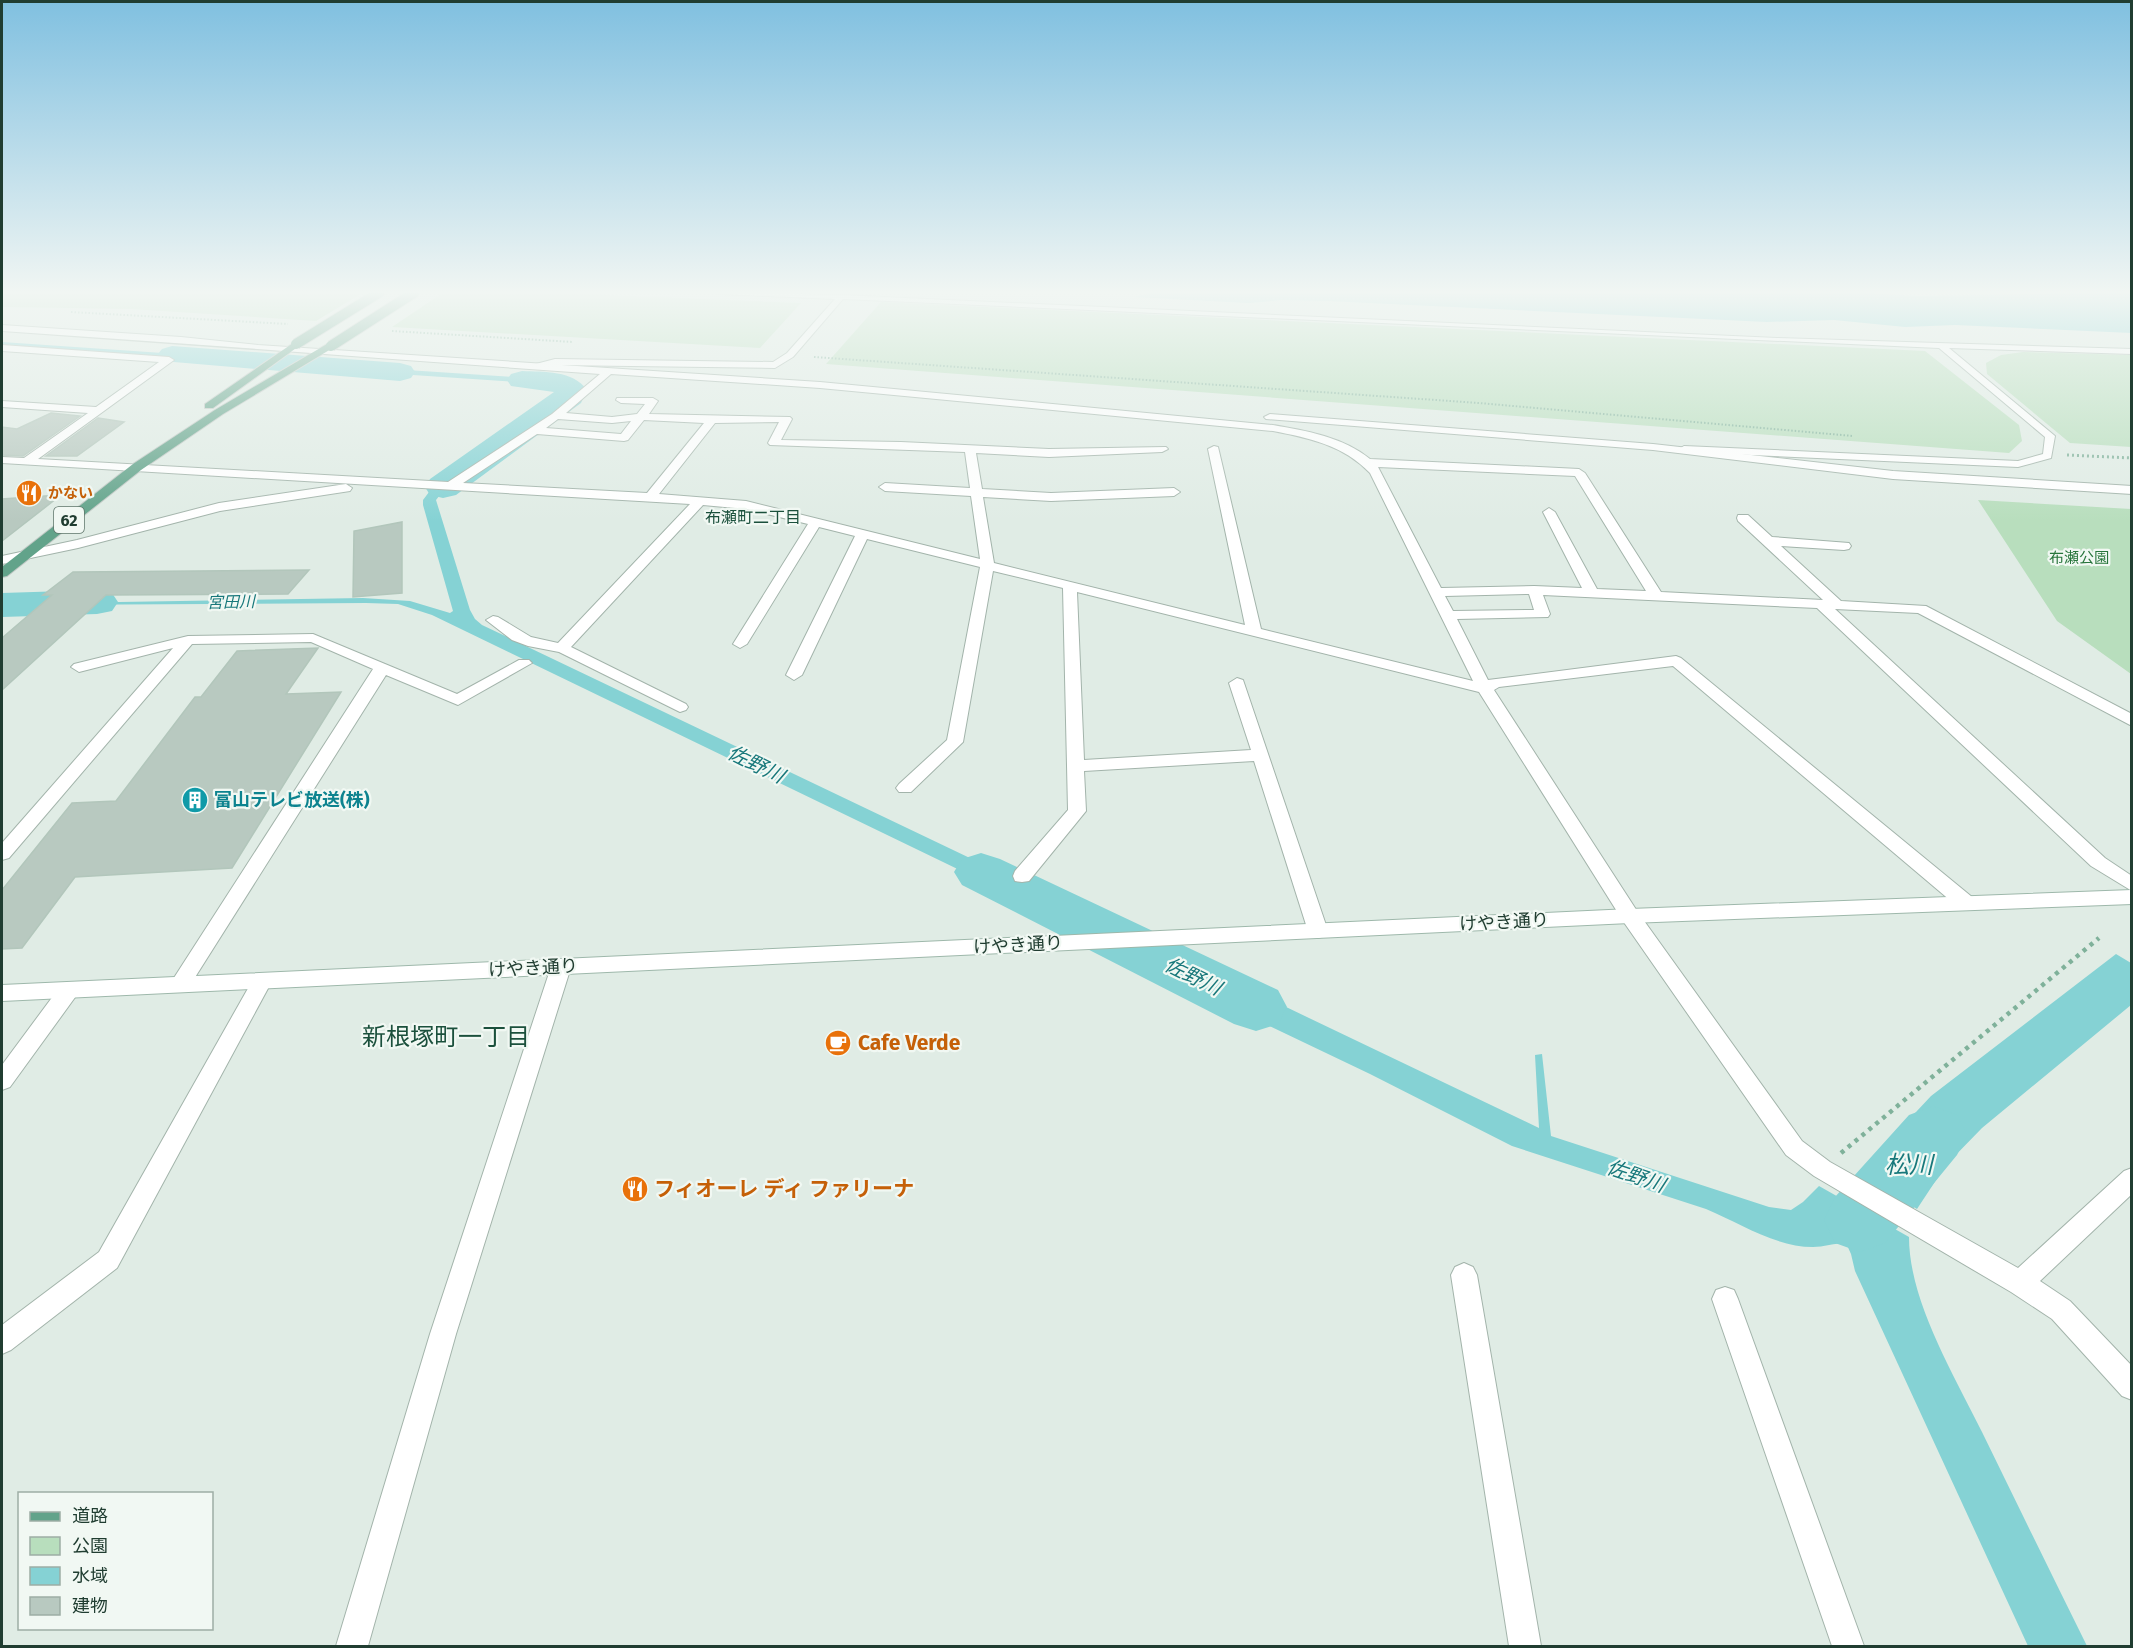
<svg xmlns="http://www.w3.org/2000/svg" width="2133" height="1648" viewBox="0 0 2133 1648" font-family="'Fira Sans','Noto Sans JP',sans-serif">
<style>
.green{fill:#b8debd}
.water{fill:#85d2d4}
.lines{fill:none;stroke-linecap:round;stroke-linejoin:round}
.river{fill:#85d2d4;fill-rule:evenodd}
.building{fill:#b8c9c0;stroke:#b2c6bb;stroke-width:1.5}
.lane-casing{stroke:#a3b4ab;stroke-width:2}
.street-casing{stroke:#a3b4ab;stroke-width:2}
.secondary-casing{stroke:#9eb8ab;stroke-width:2}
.primary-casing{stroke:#c1c9c5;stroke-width:2}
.path-far2{stroke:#7fb19a;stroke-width:2;stroke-dasharray:1.5 2;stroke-linecap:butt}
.path-far1{stroke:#7fb19a;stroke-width:3;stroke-dasharray:2 3;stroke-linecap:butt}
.path{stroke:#7fb19a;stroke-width:4.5;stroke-dasharray:4 5;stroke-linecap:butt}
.lane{fill:#fff;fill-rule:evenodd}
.street{fill:#fff;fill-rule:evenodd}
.secondary{fill:#fff;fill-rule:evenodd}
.primary{fill:#62a38a;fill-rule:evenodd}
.primary-bridge-casing{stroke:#c1c9c5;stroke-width:12;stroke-linecap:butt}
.primary-bridge{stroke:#62a38a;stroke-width:10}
.labels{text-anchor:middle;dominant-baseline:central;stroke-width:4.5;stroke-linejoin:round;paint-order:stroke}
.far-food-label{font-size:15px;font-weight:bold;fill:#c56008;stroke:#f1f8f3;text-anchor:start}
.far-park-label{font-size:15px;fill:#28753c;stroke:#f1f8f3}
.far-neighbourhood-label{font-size:16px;fill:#1b503c;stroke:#f1f8f3}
.shield{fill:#f1f8f3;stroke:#5f756b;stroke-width:1.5}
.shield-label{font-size:16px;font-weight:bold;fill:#203d31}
.far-water-label{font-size:16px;font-style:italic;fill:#18787b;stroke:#f1f8f3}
.culture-label{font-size:18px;font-weight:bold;fill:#0d838f;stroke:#f1f8f3;text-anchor:start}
.street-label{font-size:18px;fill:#203d31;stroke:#f1f8f3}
.water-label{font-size:20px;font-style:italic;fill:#18787b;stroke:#f1f8f3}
.near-food-label{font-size:21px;font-weight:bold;fill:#c56008;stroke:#f1f8f3;text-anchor:start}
.near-neighbourhood-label{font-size:24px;fill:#1b503c;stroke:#f1f8f3}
.near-water-label{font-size:24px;font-style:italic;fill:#18787b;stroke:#f1f8f3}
</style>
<rect width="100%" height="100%" fill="#e0ece5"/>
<path class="green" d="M39 292H364L316 321 131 309 2 307V294Z
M444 292H536L801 303 760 348 392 327Z
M881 302 1925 351 2019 425 2022 441 2009 453 826 364Z
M2023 352 2131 355V447L2070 443 1987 374 1986 363 2001 355Z
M1978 500 2131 509V674L2057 621Z"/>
<path class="water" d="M1143 292H1853L1919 296 2131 292 2132 333 1955 325 1905 327 1834 320 1767 322 1328 301 1282 300 1249 303 1134 297 1148 294Z
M2 342 236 358H247L242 363 2 345Z
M330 365 560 380 572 384 577 393 565 405H553L564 397V391L559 386 549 384 323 369Z
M432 488 444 490 436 500 470 610 475 619 482 625 1062 902 1032 905 432 615 398 604 366 603 29 605 25 608 22 605 33 600 59 603 363 598 410 601 450 613 453 611 423 505V500Z
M2116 954 2131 963V1005L1982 1128 1946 1165 1917 1209 1858 1174 1931 1096Z
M1217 974 1539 1128 1535 1055 1542 1054 1551 1136 1769 1207 1791 1210 1803 1202 1819 1186 1909 1237C1909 1301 1954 1375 1982 1432 2017 1504 2052 1575 2087 1646H2028L1855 1271 1851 1254 1846 1243C1835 1243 1823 1247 1813 1247 1775 1247 1740 1223 1706 1209L1512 1146 1370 1074 1167 977Z"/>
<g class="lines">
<path class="river" d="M172 346 400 363 411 366 415 372 411 378 400 381 162 361 157 355 162 349Z
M522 371C544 372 573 370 587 390L581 403 456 495 443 498 430 495 425 487 430 479 554 392 511 386 507 380 511 374Z
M97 590 112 593 118 602 112 611 97 614 2 617V593Z
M981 853 1000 859 1278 990 1287 1007 1278 1024 1256 1031 1234 1024 962 885 954 872 962 859Z
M1933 1106 1957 1115 1967 1135 1957 1155 1885 1243 1860 1252 1835 1243 1824 1220 1835 1197 1909 1115Z"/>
</g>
<path class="building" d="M51 413 80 416 23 456 2 455V427L17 429Z
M98 418 124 422 77 456H46Z
M61 495 2 541V499Z
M402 522V593L353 597 354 531Z
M309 570 288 594 106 595 2 690V638L52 595H43L73 572Z
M318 648 286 694 341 692 232 868 75 877 22 948 2 949V890L72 803 116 801 195 697H201L237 651Z"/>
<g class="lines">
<defs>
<path id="lane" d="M715 292 841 295 1777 338 2132 349V354L1949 348 2055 436 2051 458 2018 467 1684 452 1679 449 1684 446 2018 461 2043 454 2045 437 1939 348 843 299 793 357 775 368 555 365 536 368 532 365 555 359 773 362 787 353 835 299 719 294Z"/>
<path id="street" d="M2 325 181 337 258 345 820 382 1273 425C1307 431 1343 437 1370 459L1579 469 1585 473 1661 592 1823 600 1738 521 1737 518 1738 515H1748L1772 537 1849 543 1851 546 1849 549 1844 550 1781 546 1841 601 1926 606 2132 714V726L1918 613 1835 609 2105 858 2132 876V891L2091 866 1817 608 1543 595 1550 614 1548 617 1457 619 1488 680 1676 656 1681 658 1972 897 1975 902 1972 907 1965 909 1958 907 1673 666 1499 687 1494 690 1637 911 1802 1141 1830 1162 2018 1268 2124 1171 2132 1168V1194L2040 1281 2070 1301 2132 1366V1400L2122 1396 2052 1319 2011 1292 1814 1176 1786 1155 1623 921 1479 692 1077 592 1084 760 1251 750 1229 683 1237 678 1243 680 1328 931 1325 936 1318 938 1311 936 1308 931 1254 761 1084 771 1086 811 1029 881 1022 882 1015 881 1013 876 1015 871 1068 810 1063 588 993 571 963 742 911 792H899L896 788 899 784 947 740 980 567 867 539 802 675 794 680 786 675 855 536 819 527 747 644 740 648 733 644 808 524 746 509 703 505 571 647 686 704 688 707 686 710 680 712 559 652 528 646 512 640 486 620 493 616 498 617 531 637 558 643 690 504 2 463V457L24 458 88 413 2 407V401L96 407 159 362 2 351V345L169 357 174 360 38 459 448 482 552 414 600 374C400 360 201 344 2 331ZM611 374 820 388 1273 431C1309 438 1343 445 1370 473L1473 681 1261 629 1218 447 1214 446 1208 449 1245 625 994 563 983 497 1051 501 1174 496 1180 492 1174 488 1051 493 982 489 976 453 1049 457 1162 452 1168 449 1166 447 1049 449 901 442 781 440 792 419 790 417 649 414 658 401 653 398H617L616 400 621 403 645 404 637 414 612 417 566 413ZM558 419 612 423 631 421 621 434 546 428ZM644 420 704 423 647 493 463 483 537 434 624 441 628 440ZM779 422 768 443 770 445 965 452 970 488 885 483 879 487 885 491 971 496 980 559 746 501 659 494 715 423ZM1378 467 1575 476 1646 591 1597 589 1555 512 1549 508 1543 512 1582 588 1534 586 1441 588ZM1529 594 1534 610 1453 611 1445 596Z
M1270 414 1653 444 1893 471 2132 486V494L1893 479 1653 450 1266 419 1264 417Z
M346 484 352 488 350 491 220 511 78 548 2 564V556L77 540 219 503Z
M313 634 457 694 519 660H529L532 663 458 705 386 675 187 990 180 992 173 990 170 984 373 669 311 642 192 644 9 858 2 860V843L173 648 79 672 71 667 74 664 188 636Z
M561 959 568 962 571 967 456 1334 368 1646H336L430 1334 551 967 554 962Z
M262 973 269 976 272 981 117 1268 11 1350 2 1354V1325L99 1252 255 976Z
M69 982 76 984 79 990 76 996 10 1087 2 1090V1065L62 984Z
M1464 1263 1473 1267 1477 1275 1541 1646H1509L1451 1275 1455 1267Z
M1725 1287 1734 1290 1738 1299 1864 1646H1832L1712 1299 1716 1290Z"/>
<path id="secondary" d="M2132 890V904L1630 923 2 1001V985L1630 909Z"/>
<path id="primary" d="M296 341 301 344 299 346 213 408H205V404Z
M327 344 336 346 223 414 141 470 7 576 2 577V567L133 464 215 410Z"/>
</defs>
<use href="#lane" class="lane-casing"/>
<use href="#street" class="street-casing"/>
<use href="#secondary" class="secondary-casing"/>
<use href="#primary" class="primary-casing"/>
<path class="path-far2" d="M71 312 288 324
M392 331 573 342
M814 357 1479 403 1853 436"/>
<path class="path-far1" d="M2067 455 2132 458"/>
<path class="path" d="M1841 1153 2099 938"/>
<use href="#lane" class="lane"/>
<use href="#street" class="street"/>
<use href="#secondary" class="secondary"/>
<use href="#primary" class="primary"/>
<defs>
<path id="primary-bridge" d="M296 344 380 292
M331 346 415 292"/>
</defs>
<use href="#primary-bridge" class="primary-bridge-casing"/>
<use href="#primary-bridge" class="primary-bridge"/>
</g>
<linearGradient id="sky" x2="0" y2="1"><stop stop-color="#80c0e0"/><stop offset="0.56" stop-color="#f1f6f3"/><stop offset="1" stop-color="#f1f6f3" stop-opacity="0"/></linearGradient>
<rect width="2133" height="522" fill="url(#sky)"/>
<defs>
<symbol id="restaurant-disc" viewBox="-11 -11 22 22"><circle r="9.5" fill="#e8710a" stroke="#f1f8f3"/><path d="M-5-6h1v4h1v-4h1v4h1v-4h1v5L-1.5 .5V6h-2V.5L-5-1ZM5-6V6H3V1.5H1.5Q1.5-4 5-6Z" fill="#fff"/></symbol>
<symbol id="building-disc" viewBox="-11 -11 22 22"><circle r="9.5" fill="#0f9aa8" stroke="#f1f8f3"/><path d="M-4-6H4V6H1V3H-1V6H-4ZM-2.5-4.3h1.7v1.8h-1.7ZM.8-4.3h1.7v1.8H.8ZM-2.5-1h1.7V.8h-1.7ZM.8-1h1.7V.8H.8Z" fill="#fff"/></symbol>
<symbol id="cafe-disc" viewBox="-11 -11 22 22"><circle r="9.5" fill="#e8710a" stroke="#f1f8f3"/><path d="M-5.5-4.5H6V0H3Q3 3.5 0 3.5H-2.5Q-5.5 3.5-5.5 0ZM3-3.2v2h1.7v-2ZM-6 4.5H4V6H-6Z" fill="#fff"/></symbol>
</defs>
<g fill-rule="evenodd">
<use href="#restaurant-disc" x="14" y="478" width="30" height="30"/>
<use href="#building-disc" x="180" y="785" width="30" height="30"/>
<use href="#cafe-disc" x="823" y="1028" width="30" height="30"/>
<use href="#restaurant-disc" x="620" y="1174" width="30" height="30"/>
</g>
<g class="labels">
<g class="far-food-label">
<text x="48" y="493">かない</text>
</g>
<g class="far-park-label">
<text x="2079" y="558">布瀬公園</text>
</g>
<g class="far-neighbourhood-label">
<text x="753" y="517">布瀬町二丁目</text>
</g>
<rect class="shield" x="54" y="507" width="30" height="26" rx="4.5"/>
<g class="shield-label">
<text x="69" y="520">62</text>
</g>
<g class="far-water-label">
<text transform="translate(231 602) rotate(-1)">宮田川</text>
</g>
<g class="culture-label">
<text x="214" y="800">富山テレビ放送(株)</text>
</g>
<g class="street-label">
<text transform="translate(1504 922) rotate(-3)">けやき通り</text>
<text transform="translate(1018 945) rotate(-3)">けやき通り</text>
<text transform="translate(533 968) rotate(-3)">けやき通り</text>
</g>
<g class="water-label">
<text transform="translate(756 764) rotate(26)">佐野川</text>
<text transform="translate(1193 976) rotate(26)">佐野川</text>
<text transform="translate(1636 1176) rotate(19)">佐野川</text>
</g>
<g class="near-food-label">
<text x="858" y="1043">Cafe Verde</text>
<text x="654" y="1189">フィオーレ ディ ファリーナ</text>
</g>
<g class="near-neighbourhood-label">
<text x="446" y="1037">新根塚町一丁目</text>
</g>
<g class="near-water-label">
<text x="1909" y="1165">松川</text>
</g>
</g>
<rect width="2133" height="1648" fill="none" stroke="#203d31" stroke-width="6"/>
<rect x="18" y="1492" width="195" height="138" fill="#f1f8f3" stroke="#9dada5" stroke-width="1.5"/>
<rect x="30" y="1512" width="30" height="9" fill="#62a38a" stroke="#9dada5" stroke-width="1.5"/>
<text x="72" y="1522" font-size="18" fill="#203d31">道路</text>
<rect x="30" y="1537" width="30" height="18" fill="#b8debd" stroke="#9dada5" stroke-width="1.5"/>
<text x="72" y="1552" font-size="18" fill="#203d31">公園</text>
<rect x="30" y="1567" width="30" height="18" fill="#85d2d4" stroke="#9dada5" stroke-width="1.5"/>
<text x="72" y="1582" font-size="18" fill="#203d31">水域</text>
<rect x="30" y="1597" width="30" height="18" fill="#b8c9c0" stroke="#9dada5" stroke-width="1.5"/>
<text x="72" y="1612" font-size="18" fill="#203d31">建物</text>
</svg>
